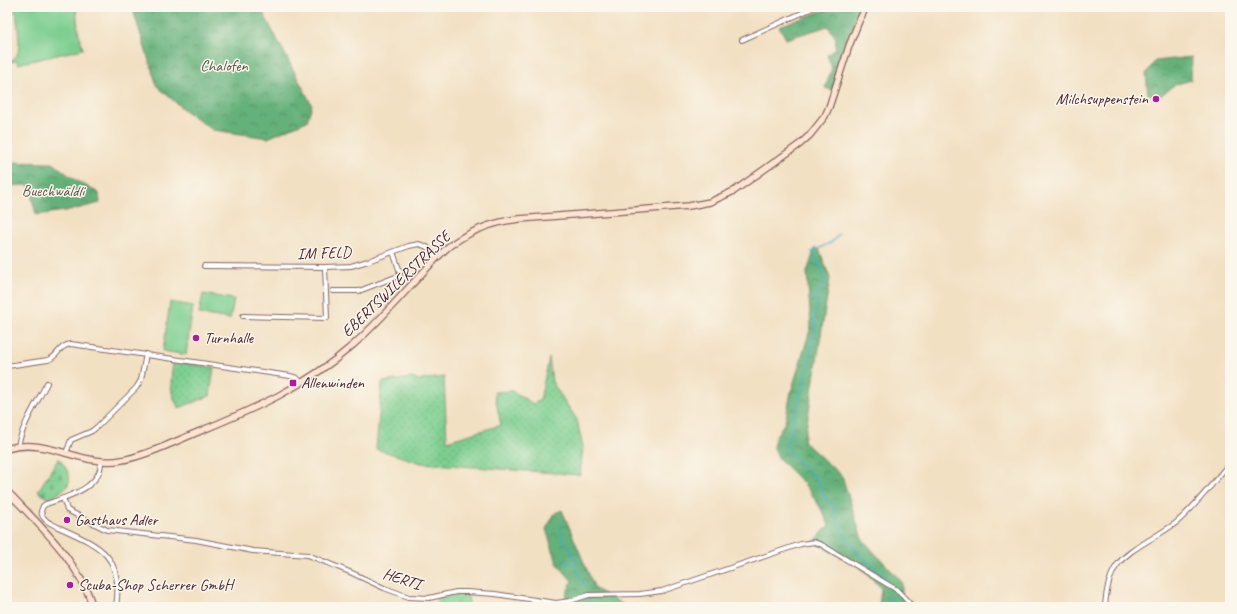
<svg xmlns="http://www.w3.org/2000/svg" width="1237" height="614" viewBox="0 0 1237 614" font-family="Caveat,sans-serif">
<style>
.grass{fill:url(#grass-dots);stroke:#63765d}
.forest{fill:url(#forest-crowns);stroke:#586852}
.cemetery{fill:url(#cemetery-stones);stroke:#63765d}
.park{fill:#7cce8f;stroke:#63765d}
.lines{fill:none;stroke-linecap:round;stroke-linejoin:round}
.stream{stroke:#3fabbe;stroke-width:1.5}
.street-casing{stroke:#856360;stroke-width:6}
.secondary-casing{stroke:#856360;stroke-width:8}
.street{stroke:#fff;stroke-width:4}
.secondary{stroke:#fde4d0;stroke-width:5.5}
.poi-dot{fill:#b5179e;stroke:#fbf7ec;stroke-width:1.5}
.labels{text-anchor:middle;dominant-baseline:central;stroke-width:3;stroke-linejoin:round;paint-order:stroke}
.park-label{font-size:16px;fill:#595449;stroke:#fbf7ec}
.poi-label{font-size:16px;fill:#4a1f2b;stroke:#fbf7ec;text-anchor:start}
.street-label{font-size:16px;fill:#4a1f2b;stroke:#fbf7ec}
</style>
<defs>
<pattern id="grass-dots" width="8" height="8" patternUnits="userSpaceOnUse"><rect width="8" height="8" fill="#7cce8f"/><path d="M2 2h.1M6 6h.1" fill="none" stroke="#6db07c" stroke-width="1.8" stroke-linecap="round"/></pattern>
<pattern id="forest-crowns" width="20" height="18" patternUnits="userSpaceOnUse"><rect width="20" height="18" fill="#65b17a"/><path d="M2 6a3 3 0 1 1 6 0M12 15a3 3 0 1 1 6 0" fill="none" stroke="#558f64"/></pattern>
<pattern id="cemetery-stones" width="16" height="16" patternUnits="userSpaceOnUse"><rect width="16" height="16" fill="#7cce8f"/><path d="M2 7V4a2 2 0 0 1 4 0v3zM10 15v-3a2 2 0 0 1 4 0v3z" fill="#6db07c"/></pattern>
</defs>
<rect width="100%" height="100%" fill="#fbf7ec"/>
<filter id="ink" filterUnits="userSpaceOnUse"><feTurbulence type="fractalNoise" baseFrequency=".025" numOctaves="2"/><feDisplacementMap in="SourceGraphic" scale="8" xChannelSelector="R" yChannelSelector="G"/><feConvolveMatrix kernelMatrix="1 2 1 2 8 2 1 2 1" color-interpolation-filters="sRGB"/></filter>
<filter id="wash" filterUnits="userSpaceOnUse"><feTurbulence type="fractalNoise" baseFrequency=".012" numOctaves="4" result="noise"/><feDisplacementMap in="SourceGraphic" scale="16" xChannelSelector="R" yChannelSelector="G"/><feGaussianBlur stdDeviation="0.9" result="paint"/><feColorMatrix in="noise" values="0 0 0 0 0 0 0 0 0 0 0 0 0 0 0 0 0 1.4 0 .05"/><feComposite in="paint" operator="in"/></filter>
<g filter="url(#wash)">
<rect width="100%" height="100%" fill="#f2e0c3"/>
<path class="grass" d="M549 358 552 382 577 420 583 447 580 475 421 463 376 449 382 382 411 378 420 380 444 377 447 441 501 425 494 392 513 391 533 404 540 400Z
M173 362 214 367 210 396 179 408C168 392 171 380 173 362Z
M467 592 470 607H436L437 597Z"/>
<path class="forest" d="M132 7H260L312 105 307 121 268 138 213 130 184 110 157 86Z
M834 7H862L857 15 832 90 825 88 832 68 827 55 835 50 836 38 828 26 786 39 779 26Z
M1192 57 1191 80 1174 85 1159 97 1148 94 1146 74 1155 61Z
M7 162 53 163 75 180 99 193 100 203 72 210 36 215 29 185 7 186Z
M815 248 819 249 830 278 804 442 842 476 862 539 902 582V607H879L881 588 860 567 814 542 829 525 820 507 805 485 779 459 773 446 775 438 785 422 791 392 811 327 807 272Z
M562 510 595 589 628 607H566L564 605 566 595 572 581 557 563 546 529 555 513Z"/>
<path class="cemetery" d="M59 458C77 483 71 484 49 500L38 491Z"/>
<path class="park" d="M7 7H76L78 30 83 49 18 64V61L7 62C11 61 15 59 17 55 21 48 17 21 16 11L7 12Z
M203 294 234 299 230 319 199 314Z
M170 302 193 306 186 355 163 351Z"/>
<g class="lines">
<path class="stream" d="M839 234 832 242 812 252 823 271 824 287 815 297 818 307 814 318 816 327 801 396 793 420 792 431 785 445 797 460 819 483 826 499 833 505C837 538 865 559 888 580
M560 524 562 538 570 549 577 562 575 566 585 585
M564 560 567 562H570L575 566
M588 601 594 607
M892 607V597"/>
</g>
</g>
<g filter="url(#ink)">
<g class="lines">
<defs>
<path id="street" d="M742 40 815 7
M204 266 325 267 351 266 368 261 409 246 419 244 427 247 437 258
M333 291H359L398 276 400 275V272L393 252
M243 316 327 318 325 267
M7 366 48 360C59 356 58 346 71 344L290 376 297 378 302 383
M18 446C23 423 37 403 47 383
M66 453 71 440 92 431 98 426 136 388 141 380 146 354
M101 462C101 488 67 497 46 504L43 506 41 511C42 520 50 523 58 527 100 546 124 555 116 607
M63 498 67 510 107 530 196 540 253 551 308 555 352 573 384 588 409 597 429 598 456 592H467L495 594 556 603 570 601 589 595 640 594 662 591 801 544 814 542 822 545 897 590 913 607
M1105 607C1108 561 1124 556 1159 534 1165 530 1172 526 1177 522 1197 505 1213 482 1230 463"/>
<path id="secondary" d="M7 449C46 436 83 468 122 460 146 456 176 441 198 432 256 408 305 387 353 345 387 315 415 278 448 247 469 231 492 222 519 219L689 206 710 202 734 191 800 144 810 135 825 116 829 107 849 46 859 21 866 7
M7 491C40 526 78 560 93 607
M7 504 13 498"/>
</defs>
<use href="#street" class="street-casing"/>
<use href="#secondary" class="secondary-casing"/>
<use href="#street" class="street"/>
<use href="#secondary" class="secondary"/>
</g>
</g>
<g class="poi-dot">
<circle cx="1156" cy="99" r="4"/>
<circle cx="196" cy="338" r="4"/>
<rect x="289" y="379" width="8" height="8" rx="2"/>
<circle cx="67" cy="520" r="4"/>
<circle cx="70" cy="585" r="4"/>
</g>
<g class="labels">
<g class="park-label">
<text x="224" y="66">Chalofen</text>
<text x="53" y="191">Buechwäldli</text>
</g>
<g class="poi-label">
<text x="1148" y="99" text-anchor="end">Milchsuppenstein</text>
<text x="204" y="338">Turnhalle</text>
<text x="301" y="383">Allenwinden</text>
<text x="75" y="520">Gasthaus Adler</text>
<text x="78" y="585">Scuba-Shop Scherrer GmbH</text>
</g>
<g class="street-label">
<text transform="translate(324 253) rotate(-2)">IM FELD</text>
<text transform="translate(396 284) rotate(-44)">EBERTSWILERSTRASSE</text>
<text transform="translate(402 579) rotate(18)">HERTI</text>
</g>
</g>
<rect width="1237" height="614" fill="none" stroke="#fbf7ec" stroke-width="24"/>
</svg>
